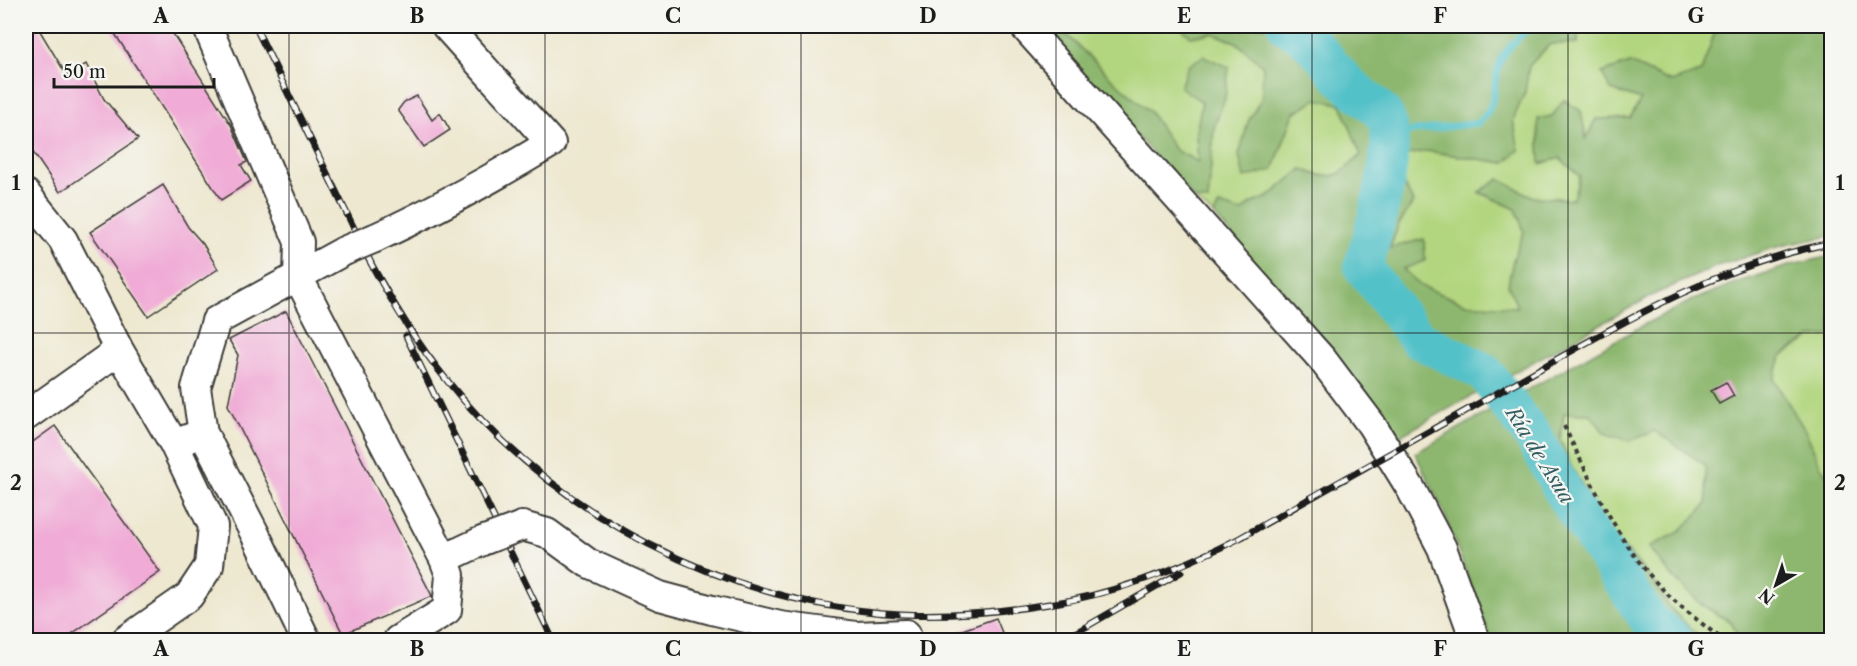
<svg xmlns="http://www.w3.org/2000/svg" width="1857" height="666" viewBox="0 0 1857 666" font-family="'Libre Caslon Text',serif">
<style>
.green{fill:#b2d67f;stroke:#67794e;stroke-width:1.5}
.forest{fill:#8db76e;stroke:#546a45;stroke-width:1.5}
.lines{fill:none;stroke-linecap:round;stroke-linejoin:round}
.stream{stroke:#53c1c8;stroke-width:7}
.river{stroke:#53c1c8;stroke-width:39}
.building{fill:#f0abd6}
.minor-casing{stroke:#3c3b37;stroke-width:32}
.path{stroke:#3c3b37;stroke-width:4;stroke-dasharray:4.5 4.5;stroke-linecap:butt}
.minor{stroke:#fff;stroke-width:28}
.rail-casing{stroke:#1c1c1c;stroke-width:7}
.rail{stroke:#f6f6f2;stroke-width:4.5;stroke-dasharray:14;stroke-linecap:butt}
.minor-bridge-casing{stroke:#3c3b37;stroke-width:32;stroke-linecap:butt}
.minor-bridge{stroke:#fff;stroke-width:28}
.grid{fill:none;stroke:#1c1c1c;stroke-width:1.5;stroke-opacity:0.55}
.labels{text-anchor:middle;dominant-baseline:central;stroke-width:4.5;stroke-linejoin:round;paint-order:stroke}
.water-label{font-size:20px;font-style:italic;fill:#325e61;stroke:#f6f6f2}
.neatline{fill:none;stroke:#1c1c1c;stroke-width:2}
.grid-label{font-size:20px;text-anchor:middle;font-weight:bold;fill:#1c1c1c}
</style>
<rect width="100%" height="100%" fill="#f6f6f2"/>
<filter id="ink" filterUnits="userSpaceOnUse"><feTurbulence type="fractalNoise" baseFrequency=".0167" numOctaves="2"/><feDisplacementMap in="SourceGraphic" scale="12" xChannelSelector="R" yChannelSelector="G"/><feConvolveMatrix kernelMatrix="1 2 1 2 8 2 1 2 1" color-interpolation-filters="sRGB"/></filter>
<filter id="wash" filterUnits="userSpaceOnUse"><feTurbulence type="fractalNoise" baseFrequency=".008" numOctaves="4" result="noise"/><feDisplacementMap in="SourceGraphic" scale="24" xChannelSelector="R" yChannelSelector="G"/><feGaussianBlur stdDeviation="1.35" result="paint"/><feColorMatrix in="noise" values="0 0 0 0 0 0 0 0 0 0 0 0 0 0 0 0 0 1.4 0 .05"/><feComposite in="paint" operator="in"/></filter>
<g filter="url(#wash)">
<rect width="100%" height="100%" fill="#eee8d0"/>
<path class="green" d="M1064 26H1179L1191 37 1212 33 1236 42 1264 66 1262 97 1248 122 1273 170 1294 113 1316 99 1341 104 1361 155C1339 176 1332 183 1302 169L1268 197 1251 204 1242 213 1219 205 1214 215 1194 199 1208 201 1214 127 1225 98 1180 86 1202 102 1196 134 1199 163 1175 150 1150 112 1113 80 1067 35Z
M1578 26H1717L1701 72 1671 82 1630 63 1602 73 1611 90 1641 100 1630 118 1596 119 1585 140 1565 100 1552 116 1538 119 1540 163 1560 158 1580 176 1573 199 1533 197 1499 180 1480 193 1516 209 1524 232 1513 260 1517 308 1466 304 1421 286 1403 269 1390 248 1398 226 1413 202 1403 183 1402 156 1427 151 1504 163 1519 150 1513 120 1525 92 1529 66 1550 44 1578 43Z
M1831 335V481L1821 467 1806 432 1774 380 1781 356 1812 337Z
M1564 413 1591 414 1630 441 1655 431 1706 465 1707 504 1678 533 1649 547 1673 577 1702 605 1731 622 1740 640H1703L1698 636 1671 609 1655 584 1630 554 1612 537 1571 466 1560 439Z"/>
<path class="forest" d="M1037 26H1064L1067 35 1113 80 1150 112 1175 150 1198 162 1196 134 1202 102 1180 87 1188 66 1203 56 1229 67 1225 98 1214 127 1208 201 1194 199Z
M1179 26H1578V43L1550 44 1529 66 1525 92 1513 120 1519 150 1504 163 1427 151 1402 156 1403 183 1413 202 1398 226 1390 248 1424 239 1425 261 1403 269 1421 286 1466 304 1517 307 1508 285 1513 260 1524 232 1516 209 1479 192 1499 179 1533 197 1573 199 1580 176 1560 158 1540 164 1538 119 1552 116 1564 100 1581 111 1586 139 1596 119 1630 118 1641 100 1611 90 1602 73 1630 63 1671 82 1701 72 1717 26H1831V236L1780 246 1717 266 1653 295 1398 437 1299 315 1214 215 1219 205 1242 212 1251 204 1268 197 1302 169C1332 183 1339 176 1361 155L1341 104 1316 99 1294 113 1273 170 1244 178 1239 155 1248 122 1262 97 1263 66 1236 42 1212 33 1191 37Z
M1831 256V335L1811 337 1781 356 1774 380 1806 432 1821 467 1831 481V640H1740L1731 622 1702 605 1673 577 1649 547 1678 533 1707 504 1705 465 1655 431 1630 441 1604 433 1591 414 1564 413 1560 439 1571 466 1612 537 1630 554 1655 584 1671 609 1703 640H1491L1443 510 1415 453 1645 324 1691 301 1735 283 1792 265Z"/>
<g class="lines">
<path class="stream" d="M1391 140 1404 133 1415 131 1478 123C1500 104 1491 85 1500 62 1506 48 1520 37 1531 26
M1635 640 1651 623"/>
<path class="river" d="M1287 26C1310 36 1326 60 1343 79 1353 90 1377 105 1384 115 1402 144 1372 235 1363 267L1418 339 1484 372 1533 436 1566 497 1651 623 1674 640"/>
</g>
<g id="blocks">
<path class="building" d="M26 26H37L67 76 86 64 104 99 138 139 60 192 26 142Z
M110 26H168L231 125 247 162 241 165 251 181 221 200Z
M417 96 432 120 440 113 450 130 424 147 398 110 404 102Z
M163 185 188 227 203 244 218 269 148 316 90 232Z
M286 311 432 596 343 634 228 405 238 355 229 340Z
M1726 382 1734 396 1719 404 1711 390Z
M55 426 160 572 63 640H26V447Z
M996 618 1005 640H941L940 638Z"/>
</g>
</g>
<g filter="url(#ink)">
<use href="#blocks" fill-opacity="0" stroke="#3c3b37" stroke-width="1.5"/>
<g class="lines">
<defs>
<path id="minor" d="M207 26 299 242 298 277 444 559 450 575 447 610 398 640
M1024 26 1322 359 1371 424 1411 489 1442 548 1475 640
M26 194 63 240 119 350 174 444 213 526 209 566 189 596 126 640
M375 238C436 210 493 178 551 143L446 26
M26 416 119 350
M203 433 254 532 306 640
M174 444 203 433 196 388 216 321 344 251
M522 526 547 533 588 563 660 596 712 610 780 626 856 636 906 634
M444 559 482 541"/>
</defs>
<use href="#minor" class="minor-casing"/>
<path class="path" d="M1564 426C1590 479 1615 536 1654 580 1674 603 1699 621 1723 640"/>
<use href="#minor" class="minor"/>
<defs>
<path id="rail" d="M255 26 371 263
M367 256C390 299 414 340 445 378 554 515 725 604 900 614 949 616 1001 612 1049 604 1117 594 1183 567 1244 536
M406 336 553 640
M1238 539C1327 488 1418 438 1508 387 1611 329 1714 265 1832 243
M1063 640 1181 572"/>
</defs>
<use href="#rail" class="rail-casing"/>
<use href="#rail" class="rail"/>
<defs>
<path id="minor-bridge" d="M344 251 375 238
M482 541 522 526"/>
</defs>
<use href="#minor-bridge" class="minor-bridge-casing"/>
<use href="#minor-bridge" class="minor-bridge"/>
</g>
</g>
<path class="grid" d="M289 26V640M545 26V640M801 26V640M1056 26V640M1312 26V640M1568 26V640M26 333H1832"/>
<g class="labels">
<g class="water-label">
<text transform="translate(1540 455) rotate(58)">Ría de Asua</text>
</g>
</g>
<rect width="1857" height="666" fill="none" stroke="#f6f6f2" stroke-width="66"/>
<g transform="translate(1776 585) rotate(219)" stroke="#f6f6f2" stroke-width="4.5" paint-order="stroke">
<path d="M0-4.5L10 22L0 15L-10 22Z" fill="#1c1c1c"/>
<text y="-9" font-size="16" font-weight="bold" text-anchor="middle" fill="#1c1c1c">N</text>
</g>
<path d="M54 78v9h160v-9" fill="none" stroke="#1c1c1c" stroke-width="3"/>
<text x="63" y="78" font-size="18" fill="#1c1c1c" stroke="#f6f6f2" stroke-width="4.5" paint-order="stroke">50 m</text>
<rect x="33" y="33" width="1791" height="600" class="neatline"/>
<g class="grid-label">
<text x="161" y="23">A</text>
<text x="417" y="23">B</text>
<text x="673" y="23">C</text>
<text x="928" y="23">D</text>
<text x="1184" y="23">E</text>
<text x="1440" y="23">F</text>
<text x="1696" y="23">G</text>
<text x="16" y="190">1</text>
<text x="1840" y="190">1</text>
<text x="16" y="490">2</text>
<text x="1840" y="490">2</text>
<text x="161" y="656">A</text>
<text x="417" y="656">B</text>
<text x="673" y="656">C</text>
<text x="928" y="656">D</text>
<text x="1184" y="656">E</text>
<text x="1440" y="656">F</text>
<text x="1696" y="656">G</text>
</g>
</svg>
